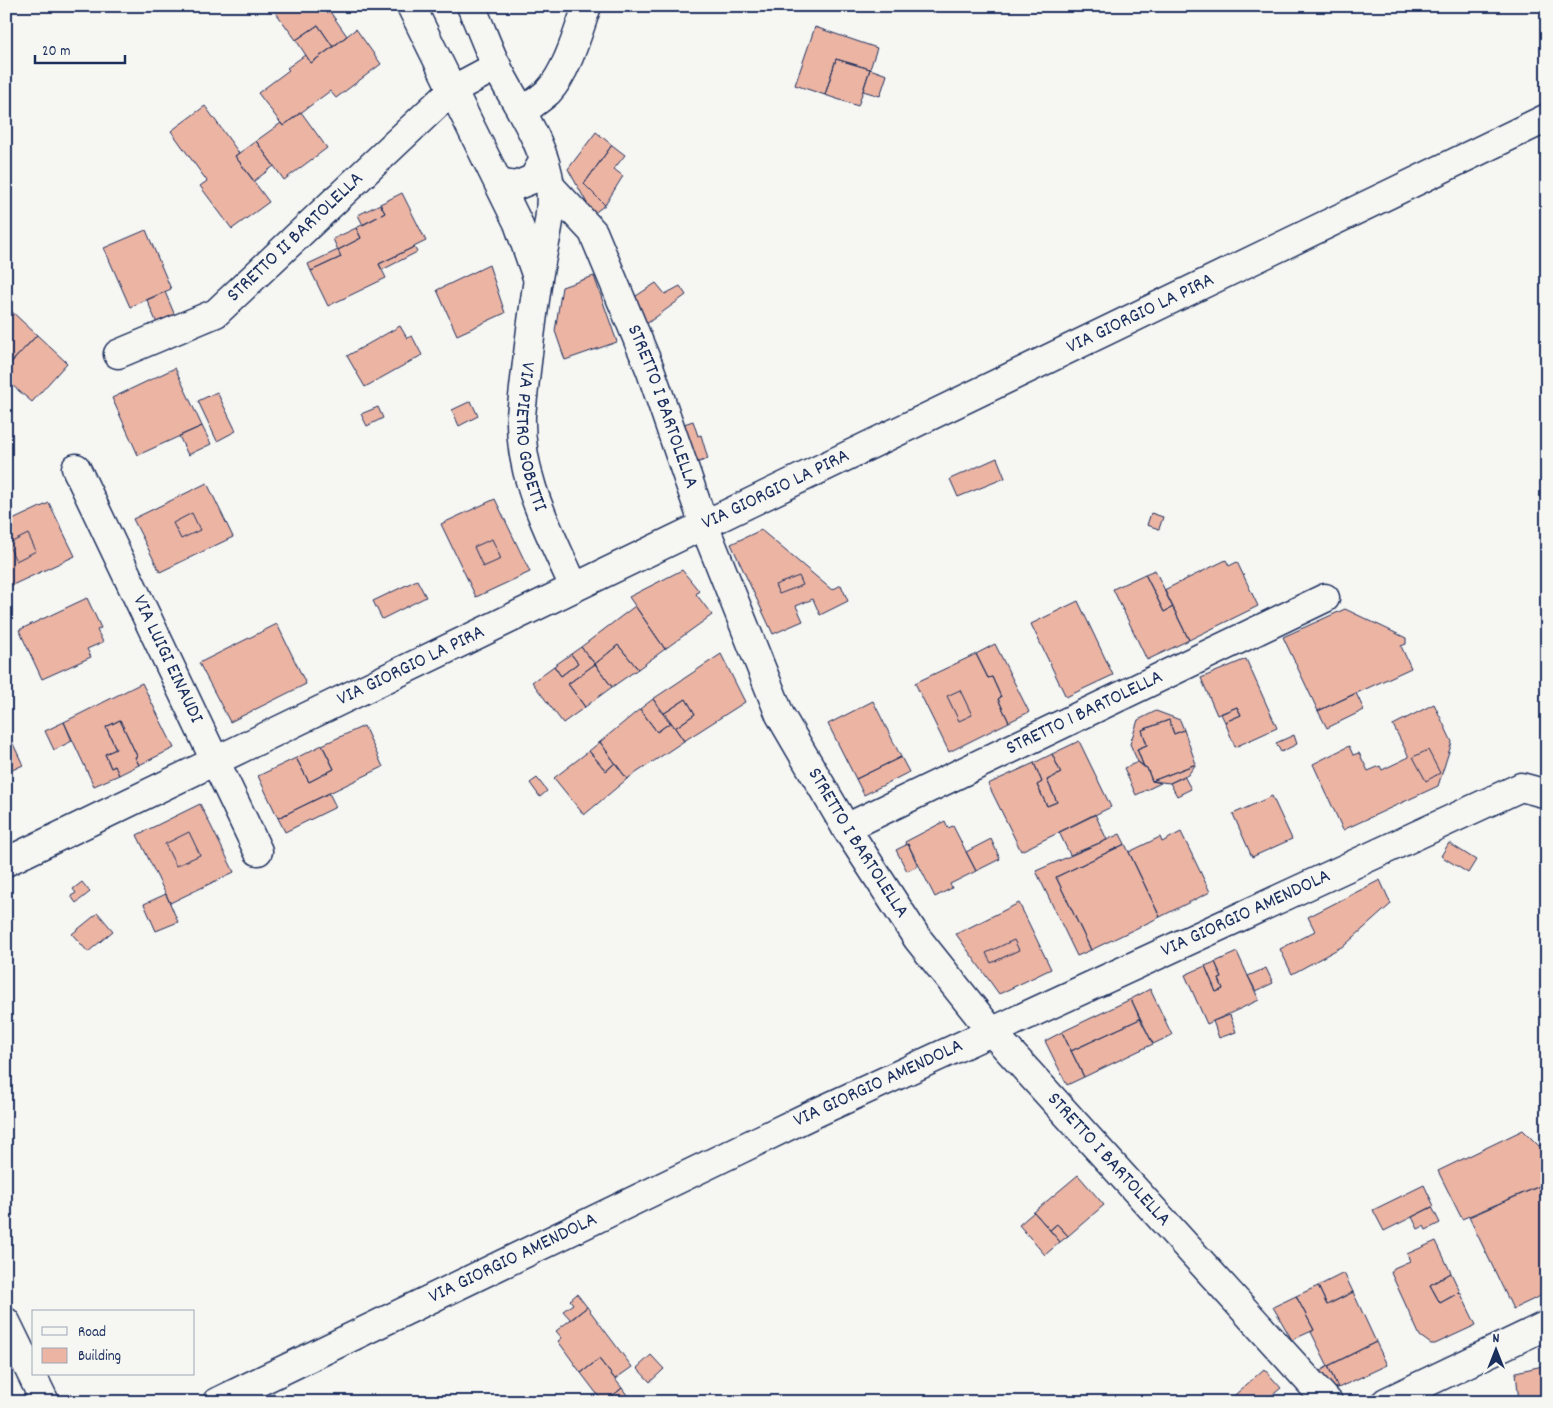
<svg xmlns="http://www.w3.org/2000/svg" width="1553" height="1408" viewBox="0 0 1553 1408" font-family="Dekko,sans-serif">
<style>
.building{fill:#ecb4a3;stroke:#1b2f5e}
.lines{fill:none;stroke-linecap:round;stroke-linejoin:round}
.street-casing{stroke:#1b2f5e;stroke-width:31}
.secondary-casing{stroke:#1b2f5e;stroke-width:31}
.primary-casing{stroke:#1b2f5e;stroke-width:31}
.street{stroke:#f6f6f2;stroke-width:28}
.secondary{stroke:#f6f6f2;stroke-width:28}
.primary{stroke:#f6f6f2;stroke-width:28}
.labels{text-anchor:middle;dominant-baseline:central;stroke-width:4.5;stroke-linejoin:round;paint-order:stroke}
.street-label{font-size:20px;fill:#1b2f5e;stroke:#f6f6f2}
</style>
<rect width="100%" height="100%" fill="#f6f6f2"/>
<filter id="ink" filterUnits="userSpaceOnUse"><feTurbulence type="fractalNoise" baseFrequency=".02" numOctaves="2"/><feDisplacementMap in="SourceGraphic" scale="10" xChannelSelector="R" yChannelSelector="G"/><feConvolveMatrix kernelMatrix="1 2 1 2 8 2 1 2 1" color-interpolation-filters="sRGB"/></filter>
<g filter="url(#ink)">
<path class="building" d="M271 6H326L347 36 333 47 318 25 296 40Z
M318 25 333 47 311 63 296 40Z
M815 27 877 48 870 69 836 59 825 95 795 85Z
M356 29 381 64 336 98 330 91 283 126 258 93 289 70 287 68 305 55 311 63Z
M836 59 870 69 858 106 825 95Z
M870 69 887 75 880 96 863 91Z
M205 106 239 153 235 156 269 202 232 229 200 186 207 181 171 131Z
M301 112 327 148 284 180 256 141 281 123 283 126Z
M596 132 612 145 584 184 605 205 593 214 568 169Z
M256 141 274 166 254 181 235 156Z
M612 145 625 155 614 169 623 176 605 205 584 184Z
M402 193 426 241 379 264 386 278 328 306 311 271 341 257 338 250 361 238 356 228 385 213 380 204Z
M380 204 385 213 363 225 358 215Z
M356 228 361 238 338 250 333 239Z
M146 230 171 289 130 307 104 248Z
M414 247 417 252 382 270 379 264Z
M338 250 341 257 311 271 308 264Z
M489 265 505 313 457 335 437 290Z
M594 276 617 342 565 360 555 331 562 287Z
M656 283 665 294 680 286 686 295 645 325 633 298Z
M165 292 176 318 158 326 147 300Z
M8 308 37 335 6 368V311Z
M400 326 407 338 412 336 422 355 365 387 347 356Z
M37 335 67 363 32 402 6 380V368Z
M175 368 202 426 138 455 112 398Z
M217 392 236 431 217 441 198 401Z
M471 401 478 416 459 426 452 410Z
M378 407 383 418 367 426 361 414Z
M693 421 698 436 701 435 708 459 690 465 678 426Z
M202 426 211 444 188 455 179 436Z
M997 458 1005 478 958 497 950 479Z
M207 483 233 537 160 572 133 519Z
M495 499 530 572 476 597 441 524Z
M49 503 75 556 6 588V523Z
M192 513 200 530 181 539 173 523Z
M1151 513 1163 517 1159 529 1147 525Z
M761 530 832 590 841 585 848 601 820 615 813 599 796 606 803 621 773 634 731 544Z
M28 534 36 551 16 561 8 544Z
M492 539 501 559 483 567 474 547Z
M1226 560 1229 566 1237 562 1258 606 1189 640 1164 590Z
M682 570 699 591 696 594 712 615 665 649 629 597Z
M1155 570 1173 607 1164 612 1145 574Z
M1145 574 1164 612 1173 607 1189 640 1147 660 1113 589Z
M799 576 803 585 779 594 775 585Z
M417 580 426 597 382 619 373 601Z
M87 598 101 628 97 630 103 642 87 649 91 657 42 679 19 630Z
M1078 601 1113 675 1066 697 1031 624Z
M635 606 665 649 638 669 618 645 595 664 581 647Z
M1345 609 1406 638V644L1401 646 1411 668 1318 711 1283 637Z
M277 624 306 684 230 722 199 663Z
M995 644 1029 712 1009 722 998 699 1001 697 992 677 988 678 976 654Z
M618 645 638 669 612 687 595 664Z
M581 647 595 664 568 684 585 707 563 723 532 682 554 666 561 676 578 663 571 654Z
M571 654 578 663 561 676 554 666Z
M721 654 745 702 684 741 675 728 695 714 686 699 663 714 653 699Z
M976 654 988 678 992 677 1001 697 998 699 1009 722 949 752 915 683Z
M1246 659 1277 728 1235 747 1225 722 1241 715 1237 707 1217 715 1201 678Z
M595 664 612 687 585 707 568 684Z
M142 683 174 748 139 765 135 757 137 756 120 720 106 727 116 749 105 754 111 768 115 766 119 775 94 786 64 722Z
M960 690 972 715 959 721 947 696Z
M1356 693 1364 710 1327 728 1318 711Z
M653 699 671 722 657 732 640 709Z
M686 699 695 714 675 728 663 714Z
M873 701 901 757 856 779 828 724Z
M1434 704 1452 742 1438 786 1343 830 1313 764 1349 746 1353 755 1359 753 1368 771 1380 766 1382 770 1409 757 1393 725Z
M1237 707 1241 715 1225 722 1221 714Z
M640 709 657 732 671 722 684 741 627 779 600 742Z
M1156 711 1180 720 1184 730 1174 734 1169 720 1142 730 1147 745 1137 749 1144 767 1138 762 1130 744 1138 720Z
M120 720 137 756 135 757 139 765 119 775 115 766 111 768 105 754 116 749 106 727Z
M1169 720 1174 734 1184 730 1196 764 1152 781 1147 768 1144 767 1137 749 1147 745 1142 730Z
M64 722 72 741 54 750 45 731Z
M364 726 383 767 278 818 258 776 296 758 309 782 334 769 322 745Z
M6 729 23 765 6 773Z
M1294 735 1297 744 1281 752 1276 743Z
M1079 741 1111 807 1021 851 988 784 1034 763 1042 782 1037 785 1047 806 1057 802 1047 780 1061 773 1052 754Z
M600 742 615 763 606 771 589 751Z
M322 745 334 769 309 782 296 758Z
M1428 750 1440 773 1426 781 1413 757Z
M589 751 606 771 615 763 627 779 584 815 554 778Z
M1052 754 1061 773 1047 780 1057 802 1047 806 1037 785 1042 782 1034 763Z
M901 757 909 772 864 795 856 779Z
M1138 762 1147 768 1152 781 1161 783 1136 795 1124 768Z
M1196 764 1188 775 1170 783 1152 781Z
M1184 776 1191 789 1177 796 1170 783Z
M537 778 547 791 540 797 530 783Z
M329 793 336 807 285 832 278 818Z
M1272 796 1292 839 1252 857 1233 814Z
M200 804 234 872 170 903 137 835Z
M1095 814 1107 840 1070 855 1059 832Z
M945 821 948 828 953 826 976 871 950 884 952 888 935 897 908 844 906 845 905 842Z
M189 832 200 855 176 866 165 844Z
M1181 832 1210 892 1160 917 1129 852 1160 837 1162 842Z
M1120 834 1125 844 1056 877 1091 950 1077 956 1036 871Z
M991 839 1000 859 976 871 966 852Z
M1449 843 1476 860 1468 873 1441 856Z
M908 844 918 866 907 871 896 850Z
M1125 844 1160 917 1091 950 1056 877Z
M1380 880 1391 904 1345 945 1292 974 1280 949 1315 931 1308 917Z
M82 882 90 892 76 903 71 896 76 893 73 889Z
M166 894 178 922 156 931 144 904Z
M1019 903 1051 969 999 994 956 934Z
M98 913 113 931 88 952 72 934Z
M1014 940 1019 950 991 963 986 953Z
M1237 952 1259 1000 1207 1024 1185 975 1205 966 1216 992 1223 989 1219 979 1222 978 1215 962Z
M1215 962 1222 978 1219 979 1223 989 1216 992 1205 966Z
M1266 968 1273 983 1256 991 1248 976Z
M1150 989 1172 1035 1153 1044 1131 999Z
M1131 999 1140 1019 1071 1051 1062 1032Z
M1230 1015 1236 1032 1219 1038 1213 1021Z
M1140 1019 1153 1044 1084 1077 1071 1051Z
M1062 1032 1084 1077 1067 1085 1045 1041Z
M1523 1130 1539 1146 1543 1143 1547 1149V1183L1462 1219 1438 1171Z
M1078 1175 1104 1205 1068 1236 1057 1224 1050 1230 1034 1212Z
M1547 1183V1293L1513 1309 1469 1217Z
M1424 1185 1434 1206 1384 1231 1373 1210Z
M1432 1207 1440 1223 1426 1230 1424 1226 1418 1229 1412 1217Z
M1034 1212 1060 1242 1045 1255 1019 1225Z
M1057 1224 1068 1236 1060 1242 1050 1230Z
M1436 1241 1451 1273 1430 1285 1440 1303 1460 1292 1476 1325 1435 1344H1431L1420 1336 1391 1273 1394 1268 1410 1261 1407 1254Z
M1344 1273 1353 1292 1327 1305 1318 1286Z
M1451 1273 1460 1292 1440 1303 1430 1285Z
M1318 1286 1327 1305 1353 1292 1376 1342 1328 1366 1311 1332 1314 1330 1296 1296Z
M577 1294 587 1307 571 1320 563 1311 573 1304 570 1300Z
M1296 1296 1314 1330 1292 1340 1273 1307Z
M587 1307 632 1367 615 1379 599 1359 581 1373 558 1341 562 1338 556 1331Z
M1376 1342 1387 1365 1338 1388 1328 1366Z
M651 1355 664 1369 650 1382 637 1368Z
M599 1359 622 1388 605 1402H603L581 1373Z
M1547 1365V1402H1519L1516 1372Z
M1328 1366 1338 1388 1334 1390 1319 1372Z
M1264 1369 1281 1388 1264 1402H1227Z
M622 1388 632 1402H605Z"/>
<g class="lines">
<defs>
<g id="street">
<path d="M499 183 515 186 533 179 544 160"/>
<path id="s1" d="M550 186 593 232 650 369 704 525 780 715 846 828 917 938 992 1032 1328 1402"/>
<path id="s2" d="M118 354 216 313 452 90 497 66"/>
<path id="s3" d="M76 468 258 851"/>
<path id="s4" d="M846 828 1325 598"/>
<path id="s5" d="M217 1402 807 1117 1521 787 1547 794"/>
</g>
<g id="secondary">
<path d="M411 6 518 223 537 277"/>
<path id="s6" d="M471 6C480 26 487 46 496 65 515 104 545 142 550 186 554 217 542 249 538 279 531 324 526 370 521 415 519 479 549 530 574 587"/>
<path d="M523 112C531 105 540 99 548 92 567 72 578 32 587 6"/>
<path id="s7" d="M6 862 1547 118"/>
<path d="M6 1322 45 1402"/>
</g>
<path id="primary" d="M1386 1402 1547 1325"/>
</defs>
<use href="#street" class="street-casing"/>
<use href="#secondary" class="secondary-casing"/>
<use href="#primary" class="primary-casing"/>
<use href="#street" class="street"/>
<use href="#secondary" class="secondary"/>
<use href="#primary" class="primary"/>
</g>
</g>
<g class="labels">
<g class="street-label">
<text stroke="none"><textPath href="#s2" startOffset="216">STRETTO II BARTOLELLA</textPath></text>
<text stroke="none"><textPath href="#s7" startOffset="1260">VIA GIORGIO LA PIRA</textPath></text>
<text stroke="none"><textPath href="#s1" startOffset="251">STRETTO I BARTOLELLA</textPath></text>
<text stroke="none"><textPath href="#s6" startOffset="451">VIA PIETRO GOBETTI</textPath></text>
<text stroke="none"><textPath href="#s7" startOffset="855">VIA GIORGIO LA PIRA</textPath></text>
<text stroke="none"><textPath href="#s3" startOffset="212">VIA LUIGI EINAUDI</textPath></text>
<text stroke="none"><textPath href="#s7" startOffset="450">VIA GIORGIO LA PIRA</textPath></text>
<text stroke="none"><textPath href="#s4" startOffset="265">STRETTO 1 BARTOLELLA</textPath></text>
<text stroke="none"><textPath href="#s1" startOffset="731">STRETTO I BARTOLELLA</textPath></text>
<text stroke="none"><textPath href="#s5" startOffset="1139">VIA GIORGIO AMENDOLA</textPath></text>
<text stroke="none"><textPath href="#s5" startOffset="734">VIA GIORGIO AMENDOLA</textPath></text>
<text stroke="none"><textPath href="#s1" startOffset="1136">STRETTO I BARTOLELLA</textPath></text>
<text stroke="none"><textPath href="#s5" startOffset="329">VIA GIORGIO AMENDOLA</textPath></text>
</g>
</g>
<rect width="1553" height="1408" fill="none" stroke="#f6f6f2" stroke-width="25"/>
<rect x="12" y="12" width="1528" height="1383" fill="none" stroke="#1b2f5e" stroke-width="2" filter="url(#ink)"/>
<rect x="32" y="1310" width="162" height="65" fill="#f6f6f2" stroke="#9ea6b7"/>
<rect x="42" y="1327" width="25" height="8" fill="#f6f6f2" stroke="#9ea6b7"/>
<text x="78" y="1336" font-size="15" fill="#1b2f5e">Road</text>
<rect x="42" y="1348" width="25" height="15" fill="#ecb4a3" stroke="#9ea6b7"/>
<text x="78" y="1360" font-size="15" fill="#1b2f5e">Building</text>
<g transform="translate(1496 1350)" stroke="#f6f6f2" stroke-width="4" paint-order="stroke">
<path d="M0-4L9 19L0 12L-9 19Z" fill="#1b2f5e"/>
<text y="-8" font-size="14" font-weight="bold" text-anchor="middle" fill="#1b2f5e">N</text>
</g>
<path d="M35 55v8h90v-8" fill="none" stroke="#1b2f5e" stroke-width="2.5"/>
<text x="42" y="55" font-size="15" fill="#1b2f5e" stroke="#f6f6f2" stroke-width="4" paint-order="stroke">20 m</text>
</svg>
